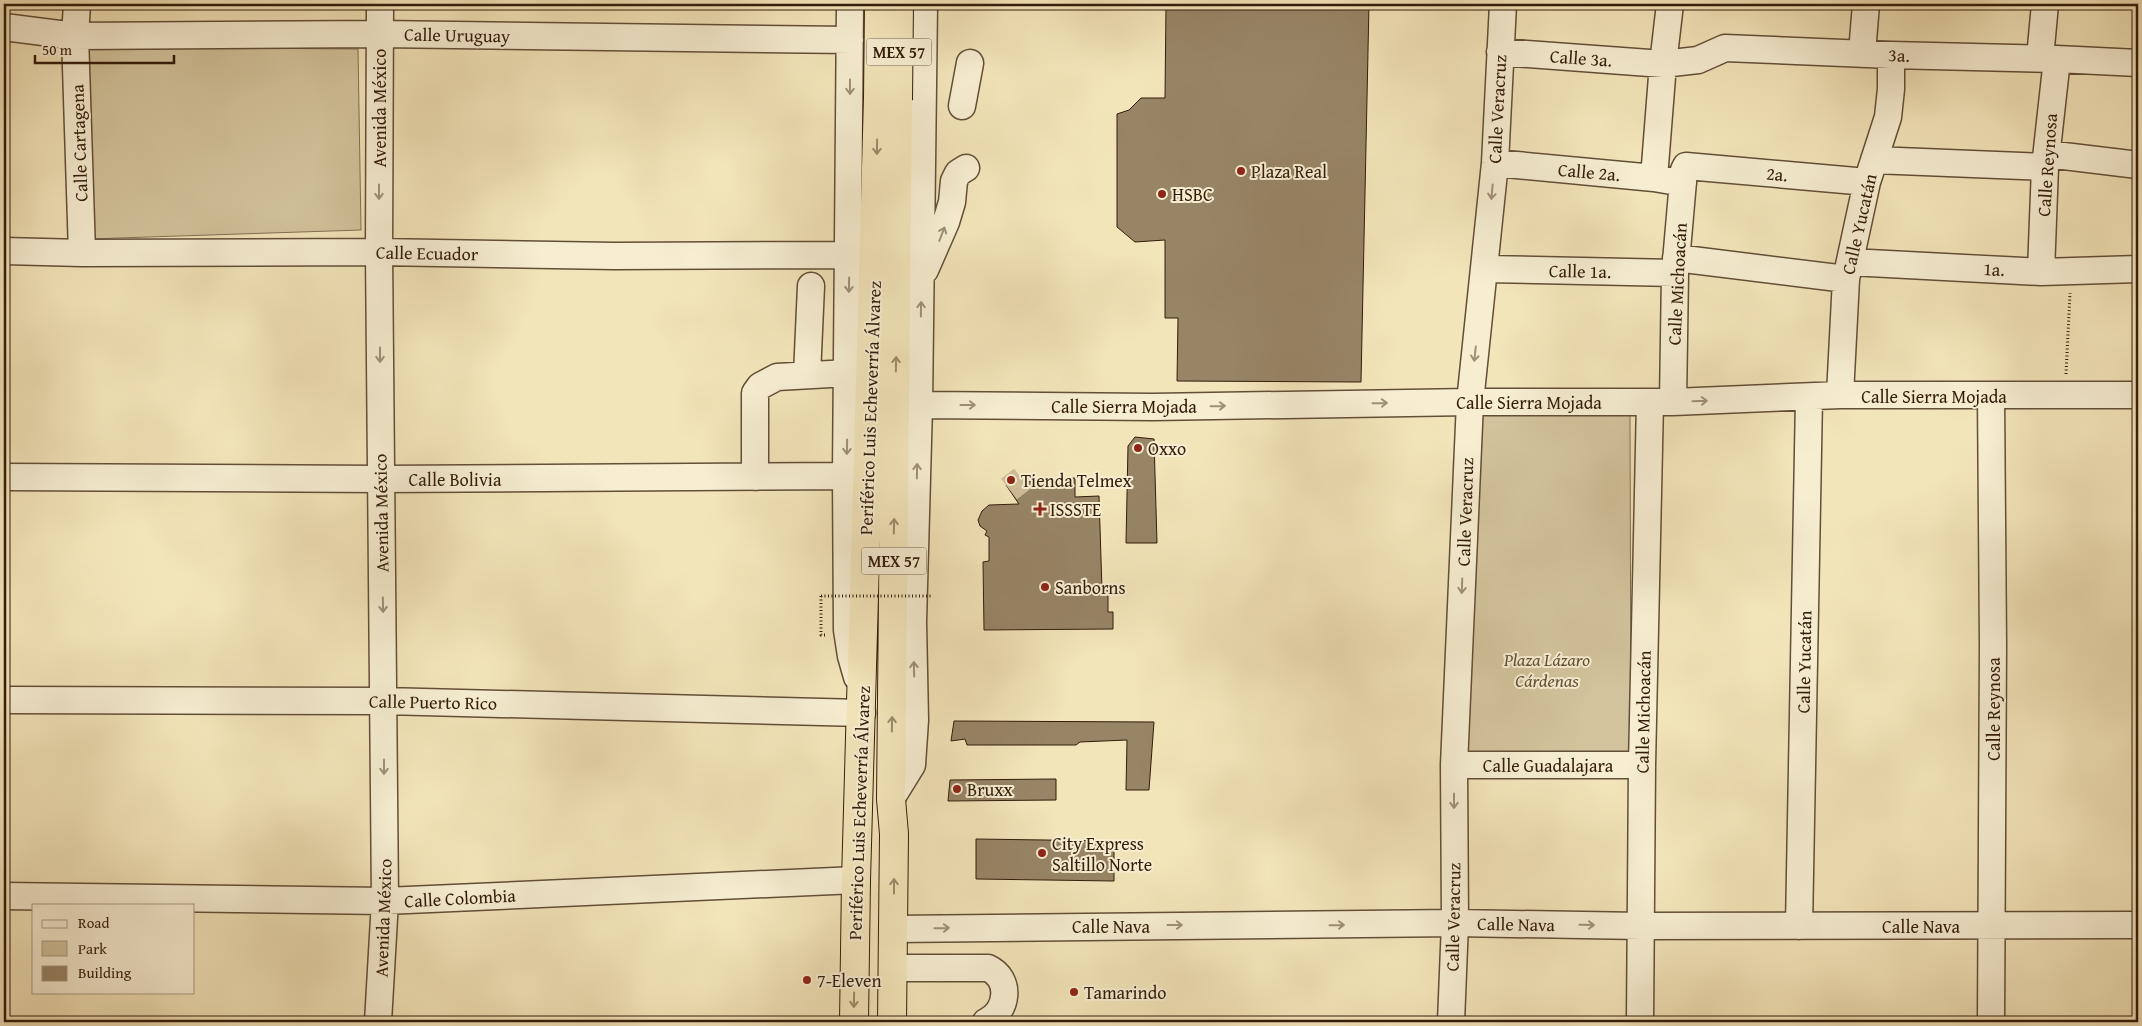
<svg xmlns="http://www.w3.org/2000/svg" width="2142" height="1026" viewBox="0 0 2142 1026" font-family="'Gentium Book Plus',serif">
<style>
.green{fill:#d2c39c;stroke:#827054}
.building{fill:#978566;stroke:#331c0b}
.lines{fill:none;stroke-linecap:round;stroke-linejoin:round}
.minor-tunnel{stroke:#cdbd97;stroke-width:26;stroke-dasharray:26 13;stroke-linecap:butt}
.minor-casing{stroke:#634e37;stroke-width:29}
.highway-casing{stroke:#331c0b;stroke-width:30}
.path{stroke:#331c0b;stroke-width:3;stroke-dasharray:1 2.5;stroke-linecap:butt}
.minor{stroke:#f7eed2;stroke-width:26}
.highway{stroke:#f3e5ba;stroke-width:28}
.highway-bridge-casing{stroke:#331c0b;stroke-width:30;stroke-linecap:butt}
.path-bridge{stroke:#331c0b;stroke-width:3;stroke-dasharray:1 2.5;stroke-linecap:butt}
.highway-bridge{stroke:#f3e5ba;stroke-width:28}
.oneway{stroke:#9f9078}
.oneway2{stroke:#9d8b6b}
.poi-dot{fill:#8f2418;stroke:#f7eed2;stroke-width:2}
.labels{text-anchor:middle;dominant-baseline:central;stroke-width:4;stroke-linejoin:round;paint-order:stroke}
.shield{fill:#f7eed2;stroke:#6e5b47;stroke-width:1}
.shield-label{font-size:16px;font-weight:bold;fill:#331c0b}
.street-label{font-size:18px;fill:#331c0b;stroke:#f7eed2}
.poi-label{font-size:18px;fill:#331c0b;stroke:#f7eed2;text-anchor:start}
.park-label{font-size:18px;font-style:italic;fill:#634e36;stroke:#f7eed2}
</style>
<rect width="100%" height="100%" fill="#f3e5ba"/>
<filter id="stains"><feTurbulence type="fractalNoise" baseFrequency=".004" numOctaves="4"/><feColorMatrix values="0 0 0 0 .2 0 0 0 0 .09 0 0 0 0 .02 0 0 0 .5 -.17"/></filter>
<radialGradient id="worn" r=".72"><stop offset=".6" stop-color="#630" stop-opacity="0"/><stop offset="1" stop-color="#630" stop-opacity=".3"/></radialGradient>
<path class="green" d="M85 47 358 49 361 230 88 239Z
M1630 414 1631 753 1462 754 1469 415Z"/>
<path class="building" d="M1166 4H1369L1361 382 1177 381 1178 318H1165V240L1135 242 1117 227V114L1129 110 1141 98H1165Z
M1135 437 1154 439 1157 543H1126L1128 446Z
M1018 476 1026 482 1075 478V497L1099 496 1102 590H1108V612H1113V629L984 630 983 562 989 561V537L985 535 987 531 980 526 978 520 982 511 989 505 1019 504 1006 485Z
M954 721 1154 722 1149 790H1126L1127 740 1080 742 1076 745H967L965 739 951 741Z
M1056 779V800L948 801 950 780Z
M976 839 1114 841V881L976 879Z"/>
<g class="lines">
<path class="minor-tunnel" d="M1009 489 1022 479"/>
<defs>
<path id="minor" d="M77 4 75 36 82 253
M850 4 846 476 847 630 851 656 857 677
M4 27 75 36 380 34 850 40
M1500 52 1663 64 1698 60 1725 48 1891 55 2057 59 2138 63
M1862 53 1866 4
M2040 58 2045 4
M962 106 970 63
M2047 154 2138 165
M1874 160 2045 167
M1495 163 1654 178 1683 183
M1654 178 1663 64 1670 4
M4 251 82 253 379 252 614 256 850 255
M1676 258 1846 279
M1850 262 2041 272 2138 269
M1485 269 1675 273
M925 270 946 222 952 202 954 181 958 173 966 168
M2041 272 2045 167 2057 59
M807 375 811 286
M1840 395 1846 279 1867 182 1888 117 1891 89V55
M1673 402 1675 273 1684 170 1686 166 1867 182
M919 405 1153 407 1470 402H1673L1840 395H2138
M4 477 381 479 846 476
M755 477V393L760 386 777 377 848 373
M4 700 384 701 862 713
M1454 765H1642
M891 799 912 765 915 720 913 622 919 405 924 4
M4 896 385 901 856 880
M1799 926 1809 398
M893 929 1455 923 1641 926 2138 925
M893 968H988C1012 979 1008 1011 986 1022
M378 1022 385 901 379 252 380 4
M1451 1022 1455 923 1454 765 1470 402 1495 163 1503 4
M1640 1022 1642 765 1650 402
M1991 1022 1993 645 1991 396"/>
<path id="highway" d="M854 1022 856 880 878 98
M892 1022 894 834 891 799 898 100"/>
</defs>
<use href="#minor" class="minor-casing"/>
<use href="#highway" class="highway-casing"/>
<path class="path" d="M2066 374 2070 293
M821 596V635H827"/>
<use href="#minor" class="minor"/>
<use href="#highway" class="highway"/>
<defs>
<path id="highway-bridge" d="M878 98 879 4
M898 100 899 4"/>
</defs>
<use href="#highway-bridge" class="highway-bridge-casing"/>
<path class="path-bridge" d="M821 596H933"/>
<use href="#highway-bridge" class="highway-bridge"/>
</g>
<defs><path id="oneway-shaft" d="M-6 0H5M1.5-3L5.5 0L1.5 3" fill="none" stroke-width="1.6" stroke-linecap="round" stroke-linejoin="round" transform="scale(1.25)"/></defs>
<g class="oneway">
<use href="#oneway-shaft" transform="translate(850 87) rotate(90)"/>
<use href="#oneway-shaft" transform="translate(379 192) rotate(90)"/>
<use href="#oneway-shaft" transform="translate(1492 192) rotate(95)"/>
<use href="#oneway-shaft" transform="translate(942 234) rotate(-69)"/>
<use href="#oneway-shaft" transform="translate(849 285) rotate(91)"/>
<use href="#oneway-shaft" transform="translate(921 309) rotate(-89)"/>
<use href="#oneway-shaft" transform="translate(1475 354) rotate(96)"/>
<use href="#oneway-shaft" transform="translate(380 355) rotate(90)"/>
<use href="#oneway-shaft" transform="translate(1700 401) rotate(-2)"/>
<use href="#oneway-shaft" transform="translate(1380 403) rotate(-1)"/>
<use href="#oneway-shaft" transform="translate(968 405)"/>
<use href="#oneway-shaft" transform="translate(1218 406) rotate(-1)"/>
<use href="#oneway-shaft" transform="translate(847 447) rotate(91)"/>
<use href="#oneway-shaft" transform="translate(917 471) rotate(-89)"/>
<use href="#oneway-shaft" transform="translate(1462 586) rotate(92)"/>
<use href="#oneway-shaft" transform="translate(383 605) rotate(89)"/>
<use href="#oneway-shaft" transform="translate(914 669) rotate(-91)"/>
<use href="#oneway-shaft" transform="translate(384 767) rotate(90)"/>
<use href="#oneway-shaft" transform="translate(1454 801) rotate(90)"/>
<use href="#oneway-shaft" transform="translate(1175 925)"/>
<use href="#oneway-shaft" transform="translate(1337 925) rotate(-1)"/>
<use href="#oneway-shaft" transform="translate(1587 925) rotate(1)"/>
<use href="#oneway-shaft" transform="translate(942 928) rotate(-1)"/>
</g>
<g class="oneway2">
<use href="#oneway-shaft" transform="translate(877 147) rotate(91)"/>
<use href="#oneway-shaft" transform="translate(896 364) rotate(-89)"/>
<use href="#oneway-shaft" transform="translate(894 526) rotate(-89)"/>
<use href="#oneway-shaft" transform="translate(892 724) rotate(-89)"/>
<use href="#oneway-shaft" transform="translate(894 886) rotate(-90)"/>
<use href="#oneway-shaft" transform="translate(854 1000) rotate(91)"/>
</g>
<g class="poi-dot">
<circle cx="1241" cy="171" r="5"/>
<circle cx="1162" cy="194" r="5"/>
<circle cx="1138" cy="448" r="5"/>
<circle cx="1011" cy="480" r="5"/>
<path d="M1037.5 501.5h5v5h5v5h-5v5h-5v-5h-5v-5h5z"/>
<circle cx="1045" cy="587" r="5"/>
<circle cx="957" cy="789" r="5"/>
<circle cx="1042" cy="853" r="5"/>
<circle cx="807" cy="980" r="5"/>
<circle cx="1074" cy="992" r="5"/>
</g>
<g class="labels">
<g class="shield">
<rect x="866.5" y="38.5" width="65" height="27" rx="4"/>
<rect x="861.5" y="547.5" width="65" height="27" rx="4"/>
</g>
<g class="shield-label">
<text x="899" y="52">MEX 57</text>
<text x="894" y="561">MEX 57</text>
</g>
<g class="street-label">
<text transform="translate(457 35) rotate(1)">Calle Uruguay</text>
<text transform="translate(1899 55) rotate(2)">3a.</text>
<text transform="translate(1581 58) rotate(4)">Calle 3a.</text>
<text transform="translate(379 108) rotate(-90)">Avenida México</text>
<text transform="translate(1497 109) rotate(-87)">Calle Veracruz</text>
<text transform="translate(79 143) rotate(-92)">Calle Cartagena</text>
<text transform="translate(2047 165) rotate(-86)">Calle Reynosa</text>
<text transform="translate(1589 172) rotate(5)">Calle 2a.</text>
<text transform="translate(1777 174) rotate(5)">2a.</text>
<text transform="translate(1859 224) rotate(-77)">Calle Yucatán</text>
<text transform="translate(427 253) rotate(1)">Calle Ecuador</text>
<text transform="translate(1994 269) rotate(3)">1a.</text>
<text transform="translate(1580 271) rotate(1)">Calle 1a.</text>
<text transform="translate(1677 284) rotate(-87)">Calle Michoacán</text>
<text x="1934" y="396">Calle Sierra Mojada</text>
<text x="1529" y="402">Calle Sierra Mojada</text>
<text x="1124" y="406">Calle Sierra Mojada</text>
<text transform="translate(870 408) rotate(-88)">Periférico Luis Echeverría Álvarez</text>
<text x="455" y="479">Calle Bolivia</text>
<text transform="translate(1465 512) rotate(-88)">Calle Veracruz</text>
<text transform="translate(381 513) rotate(-91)">Avenida México</text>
<text transform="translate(1804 662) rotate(-89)">Calle Yucatán</text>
<text transform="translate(433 702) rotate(1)">Calle Puerto Rico</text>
<text transform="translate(1993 709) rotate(-90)">Calle Reynosa</text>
<text transform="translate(1643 712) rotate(-89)">Calle Michoacán</text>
<text x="1548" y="765">Calle Guadalajara</text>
<text transform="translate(859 813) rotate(-88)">Periférico Luis Echeverría Álvarez</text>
<text transform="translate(460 898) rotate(-3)">Calle Colombia</text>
<text transform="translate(1453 917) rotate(-89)">Calle Veracruz</text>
<text transform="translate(383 918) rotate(-88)">Avenida México</text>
<text transform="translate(1516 924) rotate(1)">Calle Nava</text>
<text x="1111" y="926">Calle Nava</text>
<text x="1921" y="926">Calle Nava</text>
</g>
<g class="poi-label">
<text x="1251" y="171">Plaza Real</text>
<text x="1172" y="194">HSBC</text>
<text x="1148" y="448">Oxxo</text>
<text x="1021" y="480">Tienda Telmex</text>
<text x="1050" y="509">ISSSTE</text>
<text x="1055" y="587">Sanborns</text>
<text x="967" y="789">Bruxx</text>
<text x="1052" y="843">City Express<tspan x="1052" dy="21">Saltillo Norte</tspan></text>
<text x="817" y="980">7-Eleven</text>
<text x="1084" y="992">Tamarindo</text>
</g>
<g class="park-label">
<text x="1547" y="659">Plaza Lázaro<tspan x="1547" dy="21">Cárdenas</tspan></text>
</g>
</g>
<rect width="2142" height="1026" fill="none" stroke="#f3e5ba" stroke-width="20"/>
<rect x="5" y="5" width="2132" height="1016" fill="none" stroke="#331c0b" stroke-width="2.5"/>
<rect x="10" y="10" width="2122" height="1006" fill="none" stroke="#331c0b"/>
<rect x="32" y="904" width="162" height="90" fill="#f7eed2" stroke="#a99a82"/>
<rect x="42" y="920" width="25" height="8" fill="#f7eed2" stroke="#a99a82"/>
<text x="78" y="928" font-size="15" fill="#331c0b">Road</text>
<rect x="42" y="941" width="25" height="15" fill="#d2c39c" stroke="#a99a82"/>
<text x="78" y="954" font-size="15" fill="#331c0b">Park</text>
<rect x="42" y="966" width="25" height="15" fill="#978566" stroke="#a99a82"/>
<text x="78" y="978" font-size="15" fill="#331c0b">Building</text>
<path d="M35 55v8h139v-8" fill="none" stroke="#331c0b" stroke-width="2.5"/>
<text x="42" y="55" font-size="15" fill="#331c0b" stroke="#f7eed2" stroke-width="4" paint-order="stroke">50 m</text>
<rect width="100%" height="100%" filter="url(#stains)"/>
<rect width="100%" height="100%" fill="url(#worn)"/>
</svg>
